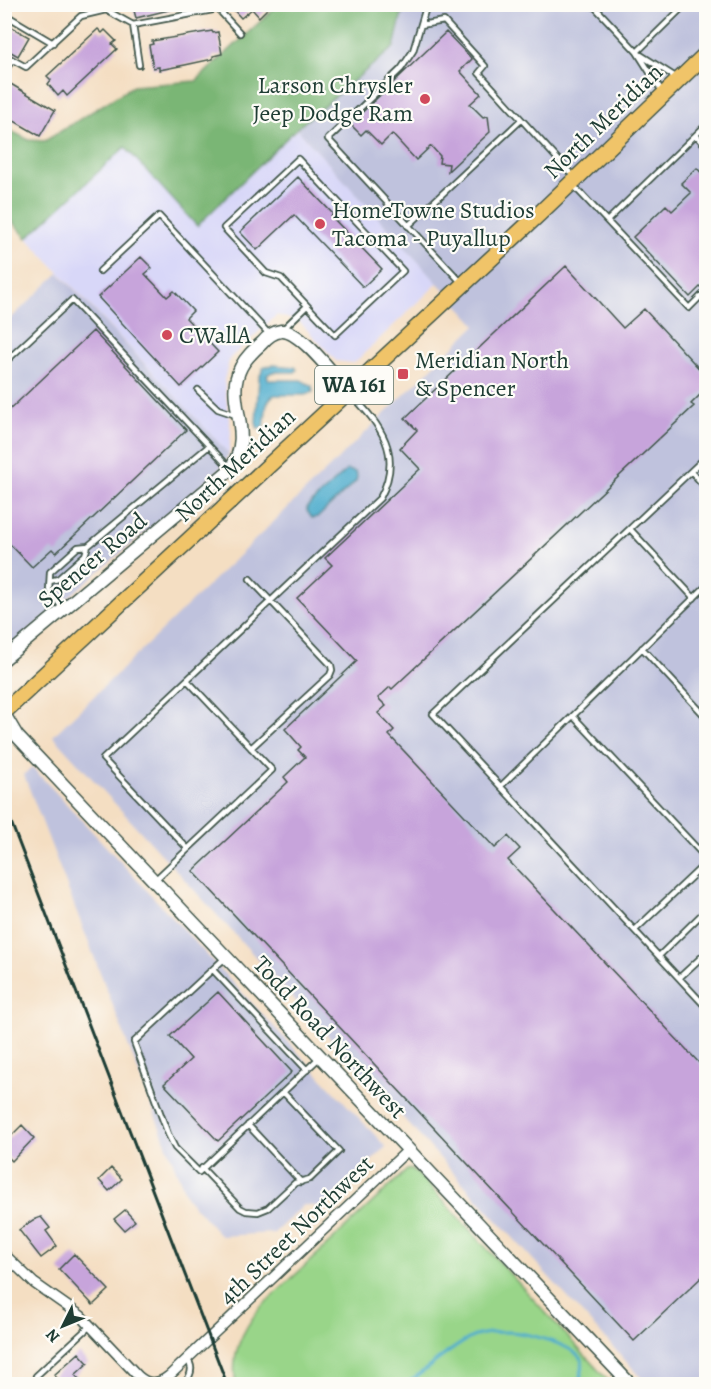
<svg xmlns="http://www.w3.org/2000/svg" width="711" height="1389" viewBox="0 0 711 1389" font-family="Alegreya,serif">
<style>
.built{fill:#d8d7f8}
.industrial{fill:#bfc2dd}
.green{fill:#99d589;stroke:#5c895e;stroke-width:1.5}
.forest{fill:#7ab675;stroke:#4c7a54;stroke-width:1.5}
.water{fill:#4fadcd;stroke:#377580;stroke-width:1.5}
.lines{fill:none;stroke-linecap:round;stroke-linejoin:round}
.stream{stroke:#4fadcd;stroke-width:3}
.building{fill:#c7a4db}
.service-casing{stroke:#3f5549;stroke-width:8}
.minor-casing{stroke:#3f5549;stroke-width:12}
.tertiary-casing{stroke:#3f5549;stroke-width:15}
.primary-casing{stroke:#3f5549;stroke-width:18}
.service{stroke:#fff;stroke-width:4.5}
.minor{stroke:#fff;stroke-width:9}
.tertiary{stroke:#fff;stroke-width:12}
.primary{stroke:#f0c469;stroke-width:15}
.rail{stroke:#1f3d34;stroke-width:3}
.poi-dot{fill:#d1495b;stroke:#fdfcf7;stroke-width:2}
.labels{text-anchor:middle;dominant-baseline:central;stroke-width:4.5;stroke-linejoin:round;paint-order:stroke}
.shield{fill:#fdfcf7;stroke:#62766e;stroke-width:1.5}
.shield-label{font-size:22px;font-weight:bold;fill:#1f3d34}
.poi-label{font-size:24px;fill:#1f3d34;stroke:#fdfcf7;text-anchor:start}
.street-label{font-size:24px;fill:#1f3d34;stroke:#fdfcf7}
</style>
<rect width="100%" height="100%" fill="#fdfcf7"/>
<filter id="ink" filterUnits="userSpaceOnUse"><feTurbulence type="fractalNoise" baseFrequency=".0167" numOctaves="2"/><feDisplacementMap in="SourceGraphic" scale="12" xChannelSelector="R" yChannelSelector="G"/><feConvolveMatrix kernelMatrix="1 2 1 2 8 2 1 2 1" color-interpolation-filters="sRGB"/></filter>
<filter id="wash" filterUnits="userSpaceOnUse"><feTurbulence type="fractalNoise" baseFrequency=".008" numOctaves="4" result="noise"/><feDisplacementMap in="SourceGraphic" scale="24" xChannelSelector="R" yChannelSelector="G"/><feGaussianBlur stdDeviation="1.35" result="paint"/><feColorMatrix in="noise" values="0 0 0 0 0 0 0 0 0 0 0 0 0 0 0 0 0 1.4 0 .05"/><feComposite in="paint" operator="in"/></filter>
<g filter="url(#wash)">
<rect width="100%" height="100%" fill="#f4dec2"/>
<path class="built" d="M297 129 438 283 354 363 336 361 300 322 277 315 230 358 224 380 231 432 229 454 27 238 125 147 198 225Z"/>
<path class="industrial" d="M404 5H706V1384H647L53 736 476 325 297 129 394 47Z
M59 273 229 454 221 468 5 651V324Z
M32 767 386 1147 323 1207 304 1205 274 1233 221 1236 187 1198 24 775Z"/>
<path class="green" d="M412 1169 425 1181 611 1384H236C230 1355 242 1331 260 1308L407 1170Z"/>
<path class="forest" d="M278 5H404L394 47 296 129 197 226 125 147 27 238 5 214V128L29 140 45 141 133 86 196 81Z"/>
<path class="water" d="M273 365 295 367 297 370 295 372H272L267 375 269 380H301L312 386 313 392 305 395H274C263 402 267 416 264 427L258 429 256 423 259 378 264 367Z
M347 470 355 472 357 476 356 481 318 517 312 518 307 511V507Z"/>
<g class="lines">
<path class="stream" d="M406 1384C424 1372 456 1343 475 1336 484 1333 498 1332 507 1332 524 1332 578 1345 582 1362 584 1370 580 1378 577 1384"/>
</g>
<g id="blocks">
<path class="building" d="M142 4H177V8L136 18 133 7Z
M228 4H272L259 17 252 9 241 18Z
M4 23 29 37 18 56 4 48Z
M98 29 102 33 105 30 116 41 112 44 117 49 67 96 63 91 58 96 48 84 51 80 47 76Z
M212 31 213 33 218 32 222 54 213 56V59L185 65 159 70V67L153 68 149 45 153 44 152 41Z
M446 32 472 59 460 71 481 94 470 104 483 117 488 116 490 132 448 171 449 164 439 163 440 156 431 146 416 160 392 134 381 145 366 130 361 135 350 124Z
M9 83 55 110 40 136 4 115V90Z
M697 168 706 178V281L690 297 633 237 666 205 672 211 691 193 681 183Z
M298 177 333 214 331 216 382 269 363 287 294 215 257 250 240 232Z
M141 257 152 268 145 274 167 297 174 291 193 311 186 318 218 352 181 387 98 297Z
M566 266 623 328 644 309 706 376V389L691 404 694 406 392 689 390 687 378 698 386 706 378 713 394 730 389 735 495 848 508 836 520 849 508 860 703 1067 706 1064V1273L634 1341 193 871 288 782 284 777 305 757 298 750 301 747 285 729 357 661 297 598 332 565 325 558 420 469 400 448 417 430 405 418Z
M93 331 186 430 56 553 52 549 32 567 4 538V415Z
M218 992 292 1072 218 1141 164 1084 191 1059 170 1036Z
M22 1125 34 1138 12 1161 4 1153V1143Z
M111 1168 122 1179 109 1191 99 1180Z
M125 1210 135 1221 124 1230 114 1219Z
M41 1217 50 1228 46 1231 57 1246 41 1258 19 1230 33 1220Z
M74 1254 109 1290 93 1305 59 1269Z
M79 1353 88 1363 75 1375 84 1384H63L54 1375Z"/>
</g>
</g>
<g filter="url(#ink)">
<use href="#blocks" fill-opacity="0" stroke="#3f5549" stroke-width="1.5"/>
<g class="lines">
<defs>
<path id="service" d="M427 4 413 51 401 69 328 139 461 282
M592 4 637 52 663 93
M217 8 240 33
M4 14 53 43
M421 25 444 21 485 66 479 73 574 177
M637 52 686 4
M639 54 677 78
M4 55 26 67 81 16 106 10 133 25
M139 65 133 25 213 10 219 4
M4 72 12 60
M696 135 706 146
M298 159 403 271 335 335 281 278 266 273 224 228Z
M573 185 689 308 706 291
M607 221 706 125
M408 226 521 120
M100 271 159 216 270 335
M283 329 307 306
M4 363 72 300 229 467
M198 390 218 409 236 415
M706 457 433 714 706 1007
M692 472 706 488
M630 529 694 598
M250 579 331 665 332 670 330 675 251 748
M50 581 58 579 85 555 88 546
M63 609 49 590 50 572 78 547 88 546 209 446
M642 648 706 717
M573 716 706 858
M501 786 706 586
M188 849 103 759 380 498C404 454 380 425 351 394
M156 879 272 770 187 680
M635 930 706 863
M659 956 706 910
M226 957 134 1042 168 1134 175 1148 199 1172 319 1058
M213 970 307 1070
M679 978 706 953
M248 1125 301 1182
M202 1168 240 1208 246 1211 258 1212 268 1208 295 1183 310 1179 339 1151 283 1092
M36 1376 90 1326
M184 1384C190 1377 195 1368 187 1359"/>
<path id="minor" d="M4 1254 34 1283 81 1316 138 1376C148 1385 158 1385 169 1376L408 1150"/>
<path id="tertiary" d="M4 659 231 469C256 430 223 401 241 367 246 357 254 350 262 343 267 337 273 332 281 331 300 329 335 377 348 391
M4 714 17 736 630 1384"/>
<path id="primary" d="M4 712 539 214 706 54"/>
</defs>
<use href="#service" class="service-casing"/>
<use href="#minor" class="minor-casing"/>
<use href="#tertiary" class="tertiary-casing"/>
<use href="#primary" class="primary-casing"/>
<use href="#service" class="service"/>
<use href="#minor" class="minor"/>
<use href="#tertiary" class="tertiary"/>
<use href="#primary" class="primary"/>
<path class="rail" d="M4 804 227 1384"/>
</g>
</g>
<g class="poi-dot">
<circle cx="425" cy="99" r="6"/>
<circle cx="320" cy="224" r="6"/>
<circle cx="167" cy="335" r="6"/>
<rect x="397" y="368" width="12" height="12" rx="3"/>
</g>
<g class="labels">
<rect class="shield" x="315" y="366" width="78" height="38" rx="4.5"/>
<g class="shield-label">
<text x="354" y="385">WA 161</text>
</g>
<g class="poi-label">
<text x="413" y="85" text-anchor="end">Larson Chrysler<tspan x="413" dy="28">Jeep Dodge Ram</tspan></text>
<text x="332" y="210">HomeTowne Studios<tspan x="332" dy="28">Tacoma - Puyallup</tspan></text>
<text x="179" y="335">CWallA</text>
<text x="415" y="360">Meridian North<tspan x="415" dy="28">&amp; Spencer</tspan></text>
</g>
<g class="street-label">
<text transform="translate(603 121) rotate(-44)">North Meridian</text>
<text transform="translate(235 465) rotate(-43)">North Meridian</text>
<text transform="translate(92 560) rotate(-40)">Spencer Road</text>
<text transform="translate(330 1037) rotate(47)">Todd Road Northwest</text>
<text transform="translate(296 1230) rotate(-44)">4th Street Northwest</text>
</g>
</g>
<rect width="711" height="1389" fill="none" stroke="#fdfcf7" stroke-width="24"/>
<g transform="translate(63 1326) rotate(227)" stroke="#fdfcf7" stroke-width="4.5" paint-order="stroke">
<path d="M0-4.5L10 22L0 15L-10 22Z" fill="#1f3d34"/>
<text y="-9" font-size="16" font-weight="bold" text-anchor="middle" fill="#1f3d34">N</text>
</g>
</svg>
